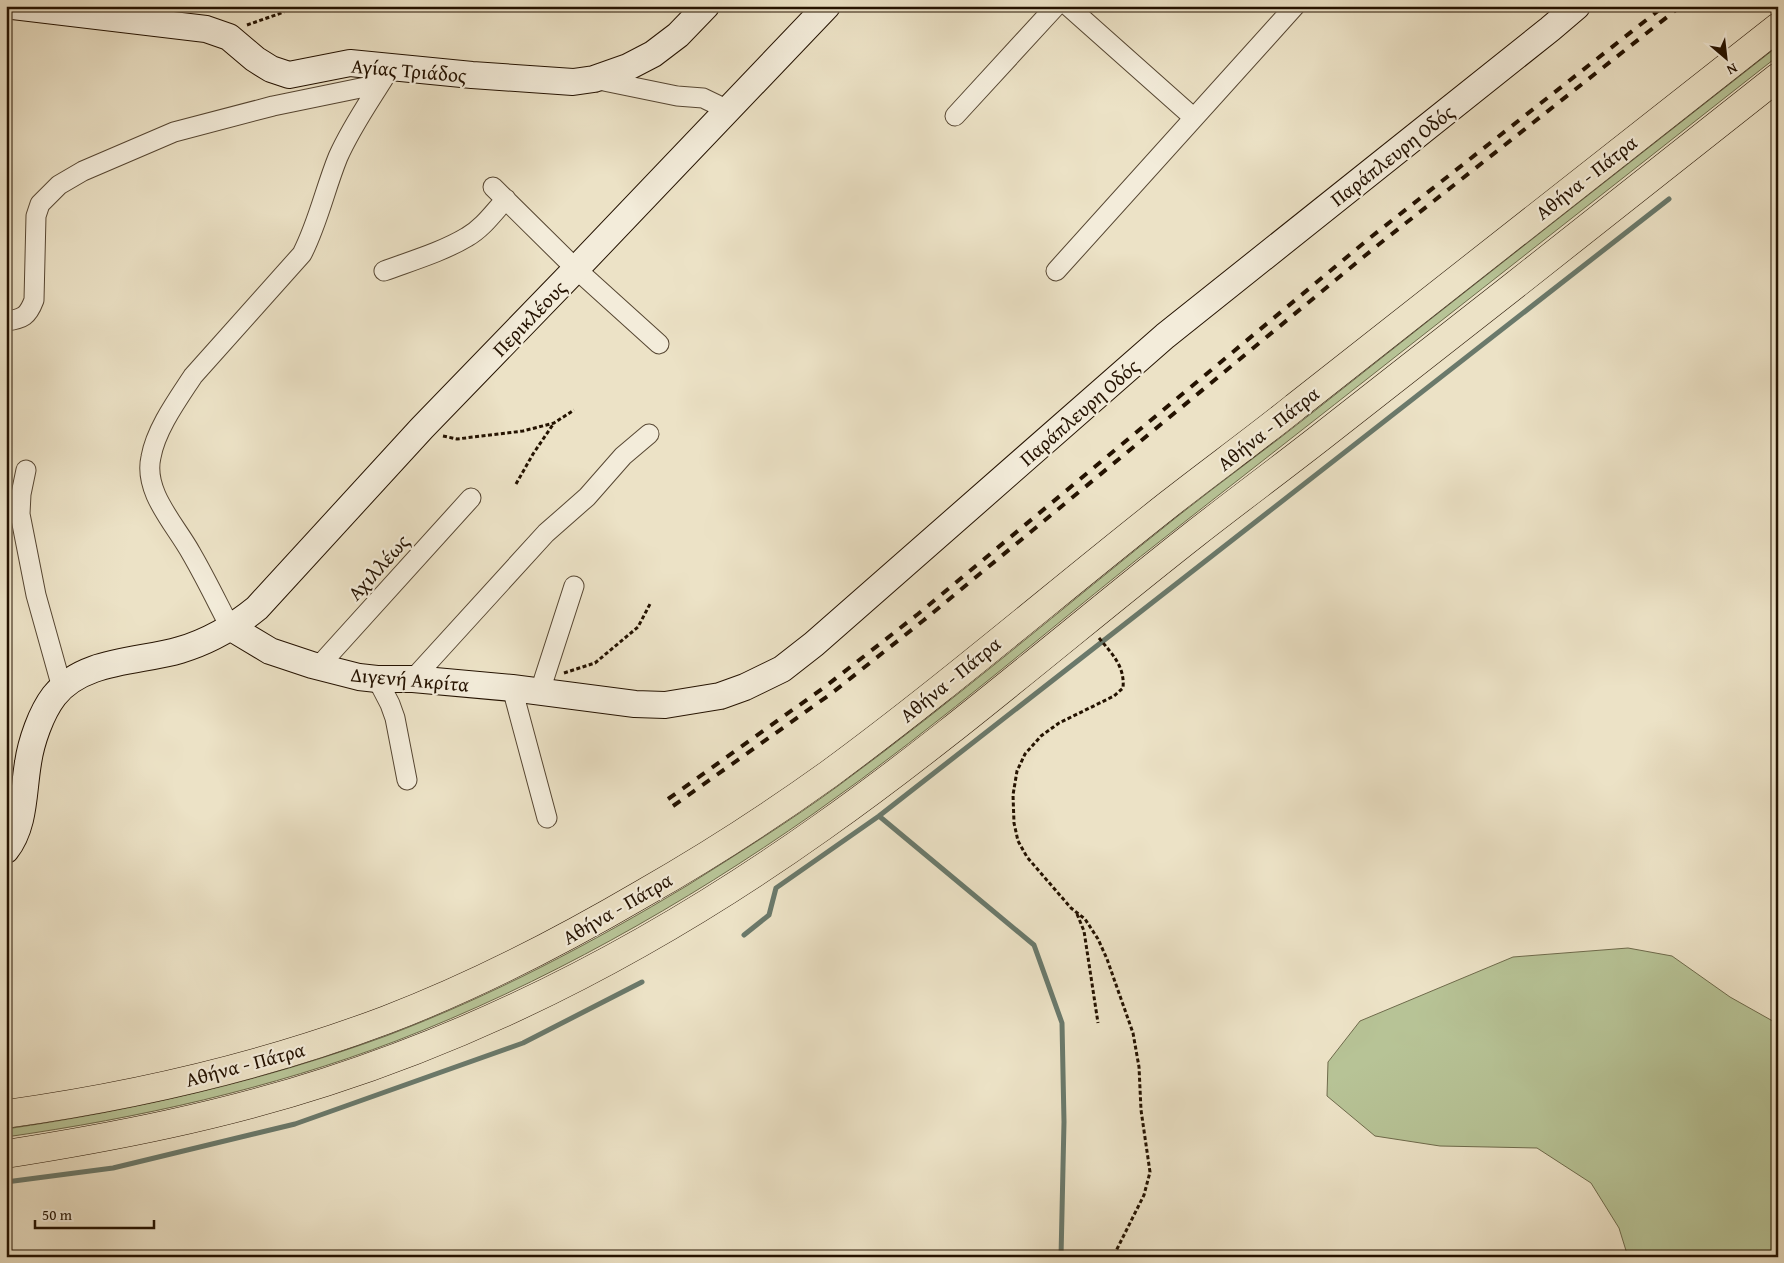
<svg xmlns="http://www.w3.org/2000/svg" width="1784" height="1263" viewBox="0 0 1784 1263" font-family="'Gentium Book Plus',serif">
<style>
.green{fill:#b7c396;stroke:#6e6a4b}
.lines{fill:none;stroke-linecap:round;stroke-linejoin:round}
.stream{stroke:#6a796b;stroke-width:5}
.street-casing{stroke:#564632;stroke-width:21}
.secondary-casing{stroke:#241200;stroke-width:28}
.highway-casing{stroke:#241200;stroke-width:29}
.path{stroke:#241200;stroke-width:3;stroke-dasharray:4 2.5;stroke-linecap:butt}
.street{stroke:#f3ecda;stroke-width:19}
.secondary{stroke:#f3ecda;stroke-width:26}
.highway{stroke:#ece2c6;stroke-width:28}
.rail{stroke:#241200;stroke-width:4;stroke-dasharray:9 9;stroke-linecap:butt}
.labels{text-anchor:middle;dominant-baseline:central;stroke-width:4.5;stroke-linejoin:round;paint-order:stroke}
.street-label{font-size:20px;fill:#241200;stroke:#f3ecda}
</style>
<rect width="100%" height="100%" fill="#ece2c6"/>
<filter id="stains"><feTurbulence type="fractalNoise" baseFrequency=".004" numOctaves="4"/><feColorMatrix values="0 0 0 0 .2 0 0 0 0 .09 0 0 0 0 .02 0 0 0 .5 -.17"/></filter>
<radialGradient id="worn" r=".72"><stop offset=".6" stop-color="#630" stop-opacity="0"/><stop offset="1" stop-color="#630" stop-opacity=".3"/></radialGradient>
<path class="green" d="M1778 46V56C1581 211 1384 366 1187 520 1062 617 943 723 813 814 683 905 543 984 396 1041 270 1089 139 1118 6 1137V1129C136 1110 263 1081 386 1036 492 996 592 943 688 885 739 853 790 821 838 786 955 700 1065 606 1178 516 1222 481 1268 448 1312 413 1467 290 1623 168 1778 46Z
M1628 948 1672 956 1730 997 1778 1024V1257H1628L1619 1228 1591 1183 1537 1148 1440 1146 1375 1136 1327 1096 1328 1062 1360 1021 1513 957Z"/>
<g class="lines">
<path class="stream" d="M879 816 1034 945 1062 1023 1064 1122 1061 1257
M744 935 769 915 776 888 879 816 1669 199
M6 1182 113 1168 295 1124 523 1043 642 982"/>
<defs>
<path id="street" d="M1068 6 1194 118
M594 79 677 96 703 98 728 110
M955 116 1056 6
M493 187 576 269 659 344
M384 271C411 261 442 252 467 237 483 228 494 212 506 199
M1056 271 1295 6
M6 321C23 319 28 316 34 300L36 216 40 204 59 185 83 171 174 132 273 106 380 84
M26 470 21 494 20 514 36 595 62 688
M230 627C217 602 205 577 191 553 175 524 143 492 151 457 156 429 178 399 193 376L302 254C318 223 325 189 338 157 352 125 372 98 390 68
M318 667 471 498
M377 679 390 704 395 718 407 780
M413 679 546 533 587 497 623 456 649 434
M512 688 547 818
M540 691 574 586"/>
<path id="secondary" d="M13 6 206 29 229 37 255 59 271 69 289 75 350 63 472 75 573 82 594 79 628 67 653 54 678 35 706 6
M230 627 270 651 312 665 359 677 377 679H413L512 688 635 704 665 705 720 696 745 687 782 669 814 644 1165 336 1550 29 1577 6
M6 850C25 826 23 792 28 763 31 742 41 713 54 696 83 659 140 662 180 650 207 642 235 626 257 608L422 428 576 269 827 6"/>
<path id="highway" d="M6 1114C135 1096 264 1066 386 1020 475 986 560 942 642 894 707 857 769 817 829 774 946 688 1056 593 1169 504 1211 471 1254 440 1295 407 1456 280 1617 153 1778 27
M6 1154C114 1137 221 1116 326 1082 503 1025 670 935 822 827 951 736 1071 631 1196 533 1237 501 1280 469 1321 437 1474 318 1626 197 1778 77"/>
</defs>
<use href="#street" class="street-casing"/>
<use href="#secondary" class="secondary-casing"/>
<use href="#highway" class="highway-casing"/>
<path class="path" d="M247 25 284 12
M443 436 457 439 523 431 554 423 574 410
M516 484 533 454 554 423
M1099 638C1112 654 1125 666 1123 688L1114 696 1059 723 1041 736 1025 754 1017 771 1013 795 1014 823 1018 841 1027 857 1039 871 1071 908 1085 919 1098 939 1107 959 1133 1033 1139 1067 1141 1110 1150 1172 1144 1195 1113 1257
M564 673 595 663 638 627 650 604
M1077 914 1084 931 1098 1023"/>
<use href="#street" class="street"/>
<use href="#secondary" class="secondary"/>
<use href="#highway" class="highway"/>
<path class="rail" d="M668 799 826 686 918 614 1371 237 1664 6
M673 806 832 693 924 620 1378 245 1681 6"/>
</g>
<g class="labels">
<g class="street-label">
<text transform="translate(409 70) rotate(5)">Αγίας Τριάδος</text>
<text transform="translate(1392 155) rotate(-38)">Παράπλευρη Οδός</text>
<text transform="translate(1586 177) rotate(-38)">Αθήνα - Πάτρα</text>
<text transform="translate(529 318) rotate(-46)">Περικλέους</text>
<text transform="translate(1079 412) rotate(-41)">Παράπλευρη Οδός</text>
<text transform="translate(1268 428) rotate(-38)">Αθήνα - Πάτρα</text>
<text transform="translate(378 567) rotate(-48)">Αχιλλέως</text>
<text transform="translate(410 679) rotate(5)">Διγενή Ακρίτα</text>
<text transform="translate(950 679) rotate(-39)">Αθήνα - Πάτρα</text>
<text transform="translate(617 908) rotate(-30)">Αθήνα - Πάτρα</text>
<text transform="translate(245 1064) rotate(-15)">Αθήνα - Πάτρα</text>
</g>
</g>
<rect width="1784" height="1263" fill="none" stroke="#ece2c6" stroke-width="25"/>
<rect x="8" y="8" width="1769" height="1248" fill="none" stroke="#241200" stroke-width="2.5"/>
<rect x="12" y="12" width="1759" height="1238" fill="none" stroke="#241200"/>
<g transform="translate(1726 58) rotate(152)" stroke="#f3ecda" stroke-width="4" paint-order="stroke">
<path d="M0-4L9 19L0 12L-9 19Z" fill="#241200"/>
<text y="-8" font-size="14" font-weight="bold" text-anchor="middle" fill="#241200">N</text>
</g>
<path d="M35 1220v8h119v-8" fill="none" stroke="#241200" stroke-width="2.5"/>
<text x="42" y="1220" font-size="15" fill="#241200" stroke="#f3ecda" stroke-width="4" paint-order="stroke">50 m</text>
<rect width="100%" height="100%" filter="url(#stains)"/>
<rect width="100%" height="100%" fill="url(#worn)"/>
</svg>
